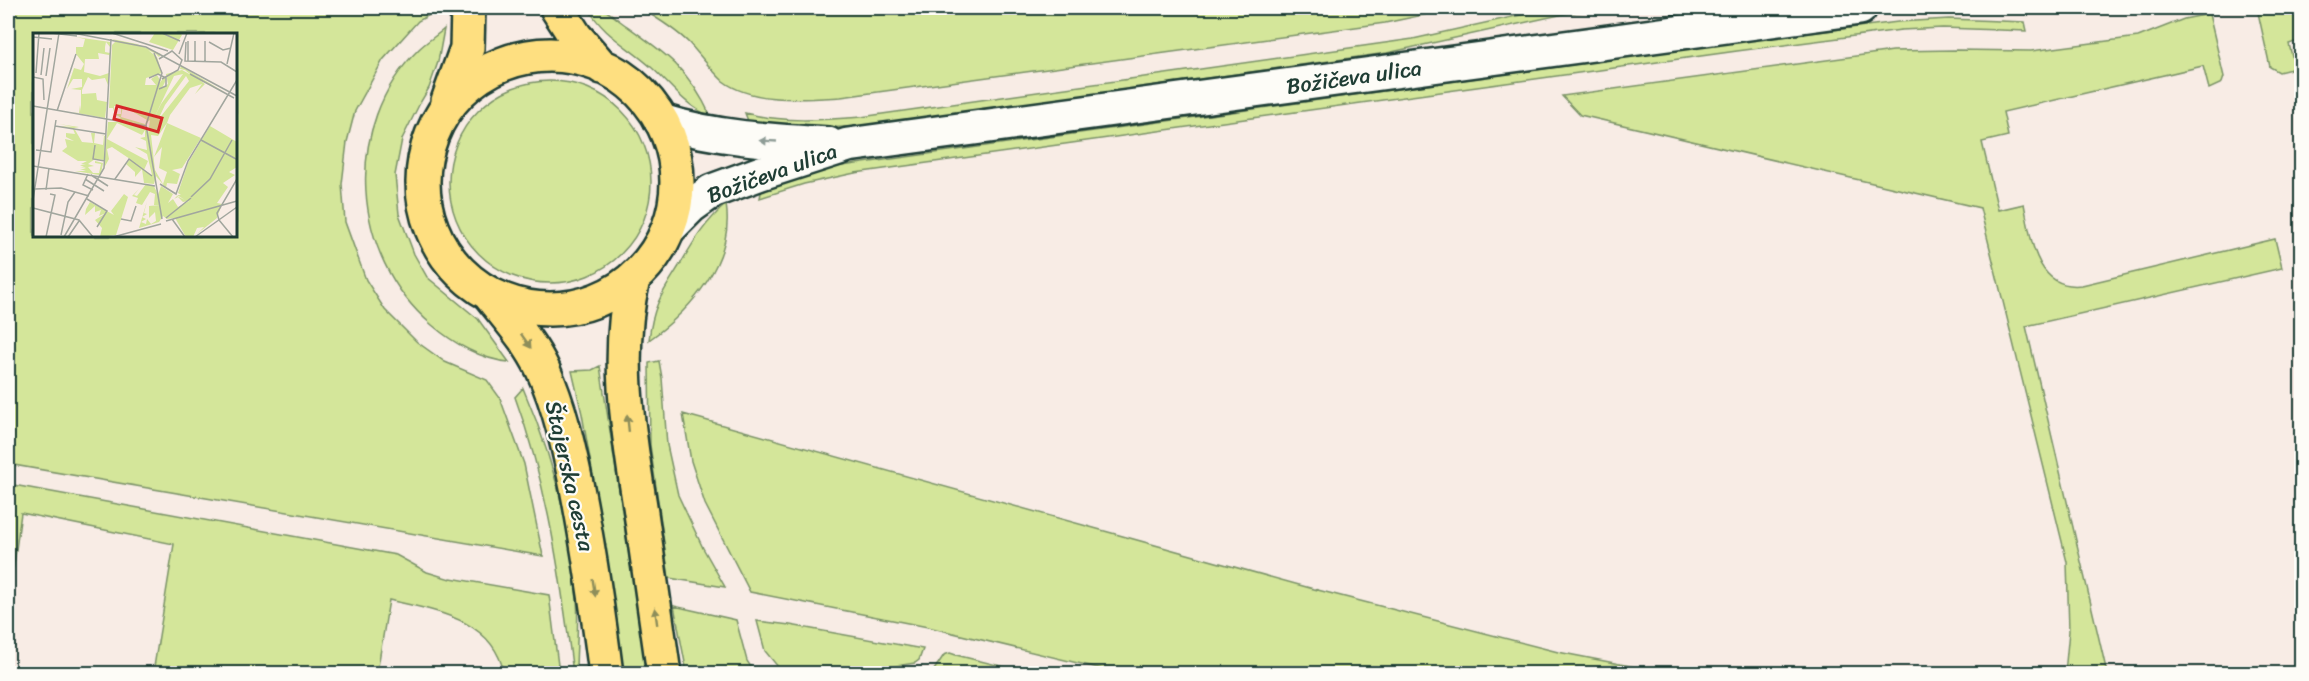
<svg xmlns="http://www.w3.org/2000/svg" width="2309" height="681" viewBox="0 0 2309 681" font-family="Sriracha,sans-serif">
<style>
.green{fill:#d4e69a;stroke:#7a9267;stroke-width:1.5;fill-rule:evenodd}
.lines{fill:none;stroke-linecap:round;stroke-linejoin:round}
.tertiary-casing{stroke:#1f3d34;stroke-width:38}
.primary-casing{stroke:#1f3d34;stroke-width:38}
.tertiary{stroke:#fdfcf7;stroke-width:33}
.primary{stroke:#fedf80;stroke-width:33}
.oneway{fill:#8e9c96}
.oneway2{fill:#8e8e5a}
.labels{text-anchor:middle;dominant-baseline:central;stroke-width:4.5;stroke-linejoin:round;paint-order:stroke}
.street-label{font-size:22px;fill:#1f3d34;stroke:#fdfcf7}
.inset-road{fill:none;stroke:#a1a69e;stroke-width:1.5}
.view{fill:#d62828;fill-opacity:0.15;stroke:#d62828;stroke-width:3}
.inset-edge{fill:none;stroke:#1f3d34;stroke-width:3}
</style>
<rect width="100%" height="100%" fill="#f8ece5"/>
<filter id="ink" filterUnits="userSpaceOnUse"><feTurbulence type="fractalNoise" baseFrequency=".0167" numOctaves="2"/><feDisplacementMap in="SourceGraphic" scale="12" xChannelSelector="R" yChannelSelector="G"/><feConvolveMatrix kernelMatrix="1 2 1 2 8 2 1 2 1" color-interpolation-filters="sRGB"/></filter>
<g filter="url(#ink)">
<path class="green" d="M8 8H442L418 21 383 60 355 111 347 142 342 184 345 222 366 280 385 310 417 342 445 362 487 380 500 398 524 464 543 556 8 464ZM34 34H236V236H34Z
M588 8C608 7 608 13 624 24 665 53 689 69 711 117 684 105 672 86 651 67 628 46 604 36 588 8Z
M640 8H1456L1385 23 841 97C806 99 753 104 723 81 711 70 700 55 689 43 675 29 657 18 640 8Z
M1552 8H1606L1564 14 1387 53 865 126 802 129 750 126 745 113C783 123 822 120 861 117L1413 39Z
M2257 8H2301V40L2289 44 2295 68 2279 72 2270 67Z
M2209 14 2224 77 2222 83 2209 89 2203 66 2003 112 2008 136 1982 142 1998 210 2024 204C2031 237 2035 291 2082 285L2275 239 2282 268 2026 326 2107 673H2065L2069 631 2067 562 1980 208 1580 115 1562 96 1893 51 1956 50 2031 51 2138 37 2184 19Z
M1949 19 2025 22 2027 31 1943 28 1901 30 1737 51 855 173 804 184 760 198 762 187 829 168 856 164 1737 42 1898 22Z
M444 29 438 62 429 88 420 103 402 139 395 175 399 214 414 254 427 277 478 319 509 362C482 360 453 343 432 325 351 257 341 125 419 49 426 42 436 36 444 29Z
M449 182a101 101 0 1 1 202 0a101 101 0 1 1-202 0Z
M726 204C735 260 692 309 649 340 653 304 663 292 681 263 695 239 705 223 726 204Z
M659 361 662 378 667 445 678 495 703 548 725 587 669 578 650 445 649 363Z
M600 366 647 673H624L602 528 582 414 572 371 592 370Z
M523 388C552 455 571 527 577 600 579 624 576 649 576 673H573C561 579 548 487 515 397Z
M683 414 1310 588 1558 652 1666 673H1119L928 627 750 592 705 504 691 461Z
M8 484 396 555 427 572 450 579 451 578 549 595 559 673H504C493 619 436 611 389 600L377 673H153L174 544 21 513 8 608Z
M674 606 736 620 747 661 755 673H687Z
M757 621 790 625 923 649 919 660 915 663 852 673H783L765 651Z
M950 653 956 655 1029 673H932L944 655Z"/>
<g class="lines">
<defs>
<path id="tertiary" d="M661 121C716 138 771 141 828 144
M670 227 691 206 712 191 761 173 848 145 1860 8"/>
<path id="primary" d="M557 8 575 36 602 67
M423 182a127 127 0 1 1 254 0a127 127 0 1 1-254 0Z
M448 101 467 48 468 8
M633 279C615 354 628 431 640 506 648 562 656 618 664 674
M490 295C509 319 530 342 543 370 560 407 569 449 577 488 589 550 598 611 606 674"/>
</defs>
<use href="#tertiary" class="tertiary-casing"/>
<use href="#primary" class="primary-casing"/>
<use href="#tertiary" class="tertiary"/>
<use href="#primary" class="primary"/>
</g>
<defs><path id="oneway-solid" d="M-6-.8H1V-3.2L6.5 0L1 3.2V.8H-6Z" transform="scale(1.5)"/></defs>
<use class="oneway" href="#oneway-solid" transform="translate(768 141) rotate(-177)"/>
<g class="oneway2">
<use href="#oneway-solid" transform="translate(526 341) rotate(55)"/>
<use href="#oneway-solid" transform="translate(628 423) rotate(-96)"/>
<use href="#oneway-solid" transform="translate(594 588) rotate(81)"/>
<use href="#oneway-solid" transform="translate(656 616) rotate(-98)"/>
</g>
</g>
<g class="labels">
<g class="street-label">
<text transform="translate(1354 77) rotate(-8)">Božičeva ulica</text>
<text transform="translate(772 173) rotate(-20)">Božičeva ulica</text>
<text transform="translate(570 476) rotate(77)">Štajerska cesta</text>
</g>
</g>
<g transform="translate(33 33)">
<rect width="204" height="204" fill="#f8ece5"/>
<path d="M122 0H147L149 2 140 17 116 9ZM43 4 77 9V14L73 9 72 14V19L77 20 76 31V22L65 20 66 26H52L51 39 67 43 76 40 75 52 72 45 59 47 55 44 49 57V61L63 60 64 67 74 69 72 85 38 79 46 80 47 72 48 78V57L38 56 49 54V46H40L34 56 41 35 48 37 51 31 43 21V14H50L52 6ZM79 6 104 11 128 21 126 24 123 21 115 17 124 24 129 40 113 45 112 52H123L118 46 124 42 127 47 129 44 126 51 131 44 133 47 129 55 135 51 133 41 149 37 158 42 152 37 147 36 148 33 193 60 168 48 172 51 162 61 169 51 157 55 137 82 134 90 168 105 149 135 139 137 147 141 144 151 134 150 133 155 123 143 121 151 111 150 109 136 102 144V139L93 131 97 126 79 114 74 116 76 126 71 135 75 89H97L83 86 88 85 82 81H88V73H81L82 82 80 75H76L79 12 83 8ZM150 41 128 71 121 85 141 43ZM153 43 156 48 125 87 132 72ZM90 73 114 87 112 91 117 87 115 101 112 91 88 84ZM84 90 109 102 112 97V104L107 105 113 108 114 117 102 114 114 121 119 142 111 137 115 128 74 106ZM134 90 121 124 129 114 126 135 134 139 130 151 122 137 118 102 125 103ZM26 91 46 94 41 95 49 109 60 110 58 100H62L61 110 70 112 71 103 66 101 72 103 71 127 62 126 55 131 61 133 55 134 60 140H66L68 131 62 130V128L70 130 68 141 66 142 42 138H53L47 136H53L47 134 53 135 47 132H53L48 131 54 128H45L29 118 34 114 32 106 41 108 33 104V100L42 101 40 96 26 93 41 94ZM177 93 204 109V134L196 139 202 142 190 150 195 154 184 170 189 171 184 185 164 201 171 194 164 195 160 204H153L142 185 134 186 130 183 126 189 106 195 114 168 111 180 114 181 109 184 113 186 108 189 113 191 114 186 118 191 123 188 122 179 116 185V173L127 172H121L122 161 117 159 109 172 103 170 105 165 99 163 106 156 101 162 104 163 113 151 121 153 125 162 128 153 140 161 135 170 140 166 145 174 156 168 150 169 145 164 141 166 144 163 152 167 144 162H148L145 160 155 130ZM91 161 95 164 83 202 67 204 69 195 62 187 73 180 66 183 68 177 62 179V173L52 182 53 176 57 169 81 182 78 178Z" fill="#d4e69a" fill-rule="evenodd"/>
<path class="inset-road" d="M18 0 44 3M40 0 113 14 204 63M79 0 135 18M129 0 147 8M0 4 19 6M172 8V29M153 9 152 28 188 29 204 39M176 9 190 17 198 15M121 20 129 40 113 92 129 186M146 21 154 0M126 26 139 18 149 27 145 37 129 46M155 28V8M162 28V8M194 31 201 0M3 40 6 0M157 41 201 65M8 42 11 15M13 43 17 15M0 44 10 46 11 67M116 45 125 41 133 45V53L126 56M0 73 113 93M24 78 43 21M22 93 73 101M168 107 203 126M62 112 60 126 72 128M3 117 18 119 23 87M0 133 122 153M55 141 50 152 60 157M58 142 75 153M52 146 71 158M82 146 96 126 119 143M127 151 143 161 155 128 204 47M2 156 28 155 56 163M13 157 16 135M158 164 177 146 199 107M54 166 74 178 64 194M0 167 26 0M0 175 46 187 60 204M133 185 158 165M88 186 98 188 103 173M139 186 152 204M186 187 184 180 204 146M186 187 200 204M133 188 204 168M28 202 35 169 42 159M13 204 22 162 17 161M31 204 71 135 78 6M35 204 46 188M80 204 128 191M162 204 204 174"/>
<path class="view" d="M84 73 129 85 125 99 81 86Z"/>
<rect width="204" height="204" class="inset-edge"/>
</g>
<rect width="2309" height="681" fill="none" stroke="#fdfcf7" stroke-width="30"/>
<rect x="15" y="15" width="2279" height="651" fill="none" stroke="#1f3d34" stroke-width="2" filter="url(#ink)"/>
</svg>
